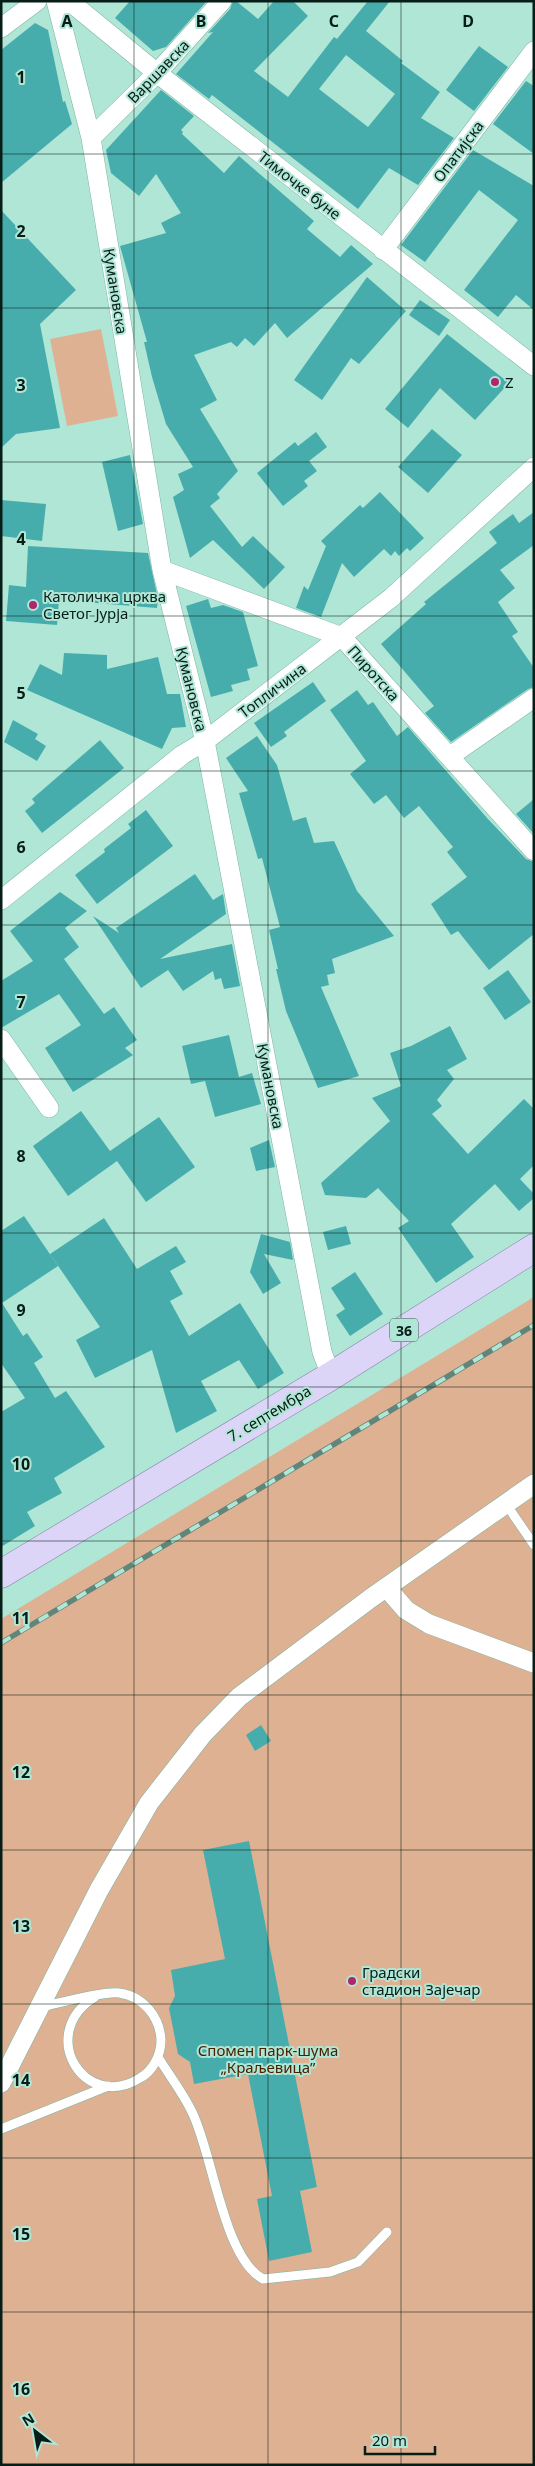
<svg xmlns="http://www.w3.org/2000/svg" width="535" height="2466" viewBox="0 0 535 2466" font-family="'Noto Sans',sans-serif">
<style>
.green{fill:#dfb193}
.building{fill:#47adac;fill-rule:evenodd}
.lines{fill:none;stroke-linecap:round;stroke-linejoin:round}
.lane-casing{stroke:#7fb4a5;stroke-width:10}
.street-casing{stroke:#7fb4a5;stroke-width:20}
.primary-casing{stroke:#8282a5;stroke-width:29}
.lane{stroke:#fff;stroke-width:9}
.street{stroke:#fff;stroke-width:19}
.primary{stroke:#dcd5f7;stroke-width:28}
.rail-casing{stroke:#60867b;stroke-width:5.5}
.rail{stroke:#b0e6d6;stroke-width:4;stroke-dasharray:11;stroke-linecap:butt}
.grid{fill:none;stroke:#071d17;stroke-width:1;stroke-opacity:0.55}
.poi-dot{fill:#ae276c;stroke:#b0e6d6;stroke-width:2}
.labels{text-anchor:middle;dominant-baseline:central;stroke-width:4;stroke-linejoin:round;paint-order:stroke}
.shield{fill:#b0e6d6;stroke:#3a5950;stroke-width:1}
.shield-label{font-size:14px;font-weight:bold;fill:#071d17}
.street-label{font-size:15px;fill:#071d17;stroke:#b0e6d6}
.poi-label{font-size:15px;fill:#071d17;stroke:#b0e6d6;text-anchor:start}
.park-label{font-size:15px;fill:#492100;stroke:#b0e6d6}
.grid-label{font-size:16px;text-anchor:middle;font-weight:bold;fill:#071d17;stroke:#b0e6d6;stroke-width:4;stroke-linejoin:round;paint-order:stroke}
</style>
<rect width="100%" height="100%" fill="#b0e6d6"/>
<path class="green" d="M101 329 118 416 67 426 50 339Z
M534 1297V2465H1V1619Z"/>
<path class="building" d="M130 1H207L166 47 153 51 115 18Z
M233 1H236L258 19 274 1H293L308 16 254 71 288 97 334 37 337 39 368 1H390L366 31 403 61 401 63 440 92 421 118 454 138 418 185 389 168 358 209 212 95 209 99 176 74 213 32 208 33 230 9ZM346 55 395 94 368 127 319 89Z
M35 23 48 30 63 102 65 101 72 124 1 183V50Z
M479 46 508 67 474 111 446 90Z
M526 81 534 86V154L493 124Z
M161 90 194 116 181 130 183 132 182 134 224 173 239 156 314 221 307 229 340 257 351 245 373 264 287 338 275 323 254 346 245 338 237 347 231 342 194 355 217 400 200 409 238 471 217 494 220 498 210 506 242 547 253 536 285 567 264 589 213 540 190 558 173 497 184 490 178 474 193 467 166 424 152 377 144 342H147L120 246 166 233 161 223 181 213 156 174 139 196 111 173 106 150Z
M473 150 534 186V310L516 295 498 317 464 290 518 220 479 190 425 262 401 245Z
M1 210 76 290 40 324 60 428 16 434 1 448Z
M367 277 406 311 359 364 351 358 322 400 294 380Z
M420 300 450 320 439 336 409 315Z
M447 334 509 383 475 420 440 388 408 428 385 409Z
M432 429 462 455 428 493 398 467Z
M316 432 327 447 309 461 317 471 304 481 308 486 283 506 257 473 295 442 298 446Z
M130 455 143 524 118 531 102 462Z
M380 492 424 538 410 551 407 548 399 556 395 551 391 556 384 549 354 577 342 563 321 617 296 608 304 586 308 590 326 546 321 541 360 505 363 508Z
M1 500 46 504 42 541 1 536Z
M534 512V545L500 570 515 588 498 602 518 632 512 636 534 668V687L528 689 451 742 425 713 434 706 381 644 426 604 424 602 497 543 489 532 513 514 519 523Z
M28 546 148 553 158 599 157 608 59 600 57 625 6 621 9 585 26 587Z
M208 599 211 608 223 605 243 612 258 666 247 669 250 680 231 685 233 691 211 697 186 606Z
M64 653 107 655V669L158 657 167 694H180L186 727 172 728 162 749 27 690 40 664 62 675Z
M313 682 326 701 284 732 287 736 271 747 254 723Z
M357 690 368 705 373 702 397 736 408 727 487 818 526 859 534 862V934L489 970 458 931 451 935 431 904 467 877 447 852 453 847 419 806 404 818 386 795 374 804 350 774 366 761 330 710Z
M13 720 38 734 35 739 46 746 37 761 4 742Z
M257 736 277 765 293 821 306 817 314 843 334 841 357 891 394 936 332 959 335 973 327 975 329 985 321 987 359 1076 318 1088 286 1011 276 969H278L269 930 280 927 262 858 258 859 239 793 248 791 226 758Z
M100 740 124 768 42 833 25 811 35 803 32 799Z
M534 799V834L516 814Z
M146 810 173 846 97 904 75 875 105 852 104 849 131 828 128 824Z
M195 874 213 900 223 894 226 914 160 959 232 944 240 986 224 989 221 978 215 980 213 971 183 991 168 970 141 988 93 916 119 933 116 928Z
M60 892 87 911 65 928 79 947 64 959 104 1014 114 1007 137 1040 125 1048 133 1055 73 1092 45 1048 81 1025 59 994 1 1028V981L33 961 10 931Z
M508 970 531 1002 505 1020 483 988Z
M450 1026 467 1059 447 1070 454 1079 437 1100 442 1106 432 1114 468 1154 524 1099 534 1109V1165L520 1179 534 1194V1198L519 1211 495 1184 451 1224 474 1257 436 1283 398 1228 409 1221 378 1188 366 1198 325 1195 321 1183 390 1121 372 1098 401 1086 390 1053 411 1046Z
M229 1035 239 1077 252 1073 261 1104 215 1117 205 1081 191 1084 182 1046Z
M81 1111 110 1151 159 1117 195 1167 146 1202 117 1161 68 1196 33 1146Z
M269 1140 275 1167 256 1171 250 1148Z
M24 1216 58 1266 2 1303 23 1336 27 1333 43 1357 34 1363 55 1398 66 1391 105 1447 54 1478 62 1493 27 1512 35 1526 1 1547V1412L25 1398 1 1363V1231Z
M104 1218 137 1269 176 1246 186 1262 170 1271 183 1294 170 1301 189 1336 240 1303 284 1373 258 1389 239 1360 201 1381 217 1411 176 1433 152 1350 95 1378 76 1340 100 1327 50 1254Z
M346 1226 351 1244 328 1250 323 1232Z
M261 1234 290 1242 293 1260 264 1254 281 1283 263 1294 250 1272Z
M355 1272 383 1314 350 1336 336 1315 345 1309 331 1288Z
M261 1725 271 1741 255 1751 246 1735Z
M249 1841 317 2187 300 2191 312 2252 269 2261 257 2199 272 2196 248 2074 194 2084 190 2062 178 2054 169 2008 175 1996 171 1970 225 1959 203 1850Z"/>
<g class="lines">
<defs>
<path id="lane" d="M506 1504 534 1545
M41 2007C60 2003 103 1991 119 1993 143 1996 160 2017 161 2040 161 2055 153 2071 140 2078 84 2113 36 2033 95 1997
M158 2057C169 2075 183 2093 192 2112 213 2154 223 2257 263 2279L330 2272 358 2262 387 2232
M1 2129 108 2086"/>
<path id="street" d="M56 1 91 138 162 570 205 741 322 1352 331 1376
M69 1 157 73 534 366
M1 28 37 1
M91 138 157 73 222 1
M383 250 534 51
M162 570 342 637 534 851
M450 756 534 698
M1 900 182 755 205 741 391 598 534 467
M1 1039 49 1108
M387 1588 406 1610 429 1624 534 1663
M1 2083 99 1890 149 1803 203 1734 239 1697 371 1598 534 1484"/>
<path id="primary" d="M1 1574 331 1376 534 1248"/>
</defs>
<use href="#lane" class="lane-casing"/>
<use href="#street" class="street-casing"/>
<use href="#primary" class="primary-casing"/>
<use href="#lane" class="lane"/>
<use href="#street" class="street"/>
<use href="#primary" class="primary"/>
<defs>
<path id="rail" d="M1 1643 534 1325"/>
</defs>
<use href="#rail" class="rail-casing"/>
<use href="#rail" class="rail"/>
</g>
<path class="grid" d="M134 1V2465M268 1V2465M401 1V2465M1 154H534M1 308H534M1 462H534M1 616H534M1 771H534M1 925H534M1 1079H534M1 1233H534M1 1387H534M1 1541H534M1 1695H534M1 1850H534M1 2004H534M1 2158H534M1 2312H534"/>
<g class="poi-dot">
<circle cx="495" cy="382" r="5"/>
<circle cx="33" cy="605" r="5"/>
<circle cx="352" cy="1981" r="5"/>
</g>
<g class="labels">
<rect class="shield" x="390" y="1318.5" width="28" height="23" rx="4"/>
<g class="shield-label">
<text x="404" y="1330">36</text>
</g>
<g class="street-label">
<text transform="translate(158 71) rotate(-46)">Варшавска</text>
<text transform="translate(458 151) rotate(-53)">Опатијска</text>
<text transform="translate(300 185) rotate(38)">Тимочке буне</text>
<text transform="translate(116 291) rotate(81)">Кумановска</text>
<text transform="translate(374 673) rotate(48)">Пиротска</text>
<text transform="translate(192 689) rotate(76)">Кумановска</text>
<text transform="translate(272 690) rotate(-37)">Топличина</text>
<text transform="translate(271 1086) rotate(79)">Кумановска</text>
<text transform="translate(269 1413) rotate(-31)">7. септембра</text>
</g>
<g class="poi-label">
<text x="505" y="382">Z</text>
<text x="43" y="596">Католичка црква<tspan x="43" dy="17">Светог Јурја</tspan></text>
<text x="362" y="1972">Градски<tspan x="362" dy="17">стадион Зајечар</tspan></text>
</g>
<g class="park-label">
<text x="268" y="2050">Спомен парк-шума<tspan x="268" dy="17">„Краљевица”</tspan></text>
</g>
</g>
<g class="grid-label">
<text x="67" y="27">A</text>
<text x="201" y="27">B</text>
<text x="334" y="27">C</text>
<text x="468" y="27">D</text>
<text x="21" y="83">1</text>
<text x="21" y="237">2</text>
<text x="21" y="391">3</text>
<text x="21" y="545">4</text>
<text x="21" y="699">5</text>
<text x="21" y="853">6</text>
<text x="21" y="1008">7</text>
<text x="21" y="1162">8</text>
<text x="21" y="1316">9</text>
<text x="21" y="1470">10</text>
<text x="21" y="1624">11</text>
<text x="21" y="1778">12</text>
<text x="21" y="1932">13</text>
<text x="21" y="2086">14</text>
<text x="21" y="2240">15</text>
<text x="21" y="2395">16</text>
</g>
<rect width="535" height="2466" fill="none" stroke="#071d17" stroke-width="5"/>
<g transform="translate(35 2431) rotate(329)" stroke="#b0e6d6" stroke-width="4" paint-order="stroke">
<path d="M0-4L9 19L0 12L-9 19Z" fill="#071d17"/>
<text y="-8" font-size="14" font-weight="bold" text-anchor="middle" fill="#071d17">N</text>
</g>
<path d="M365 2446v8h70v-8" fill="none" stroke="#071d17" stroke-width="2.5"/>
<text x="372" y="2446" font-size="15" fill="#071d17" stroke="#b0e6d6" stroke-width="4" paint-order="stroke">20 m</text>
</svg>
